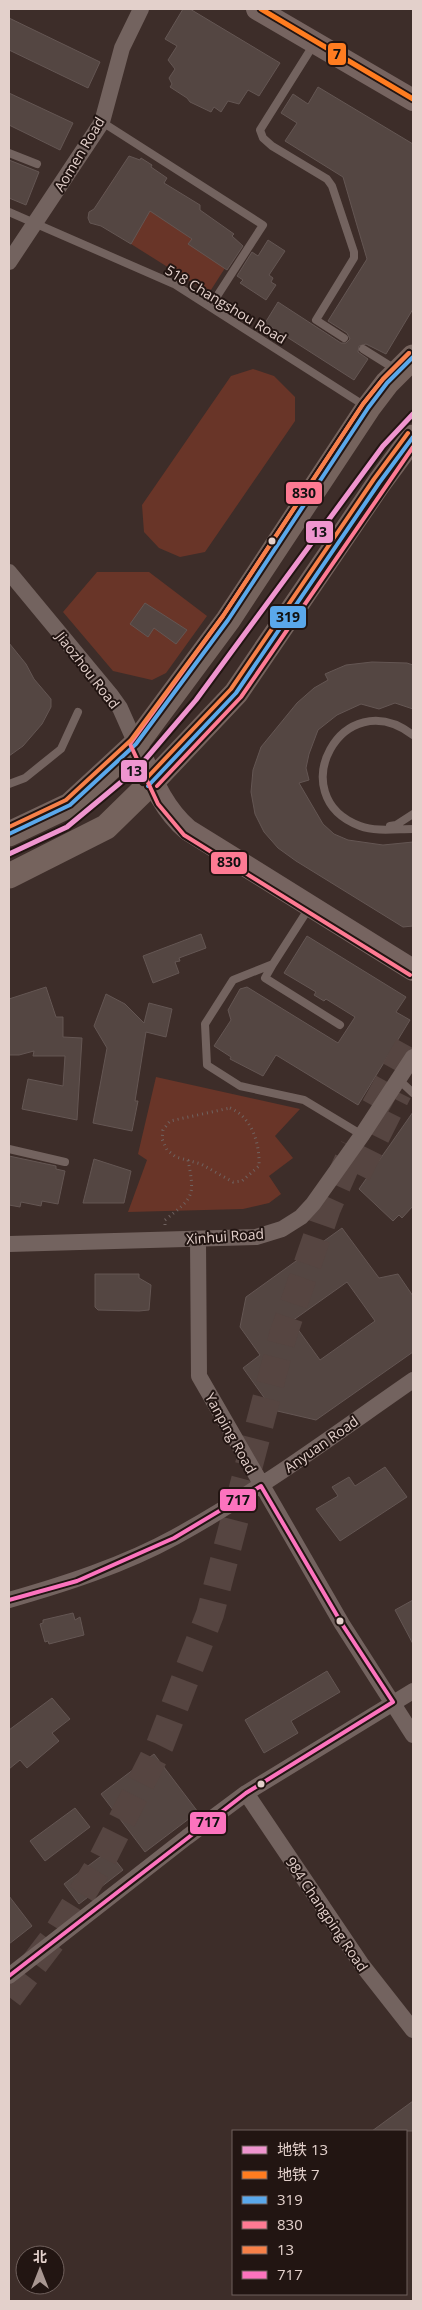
<svg xmlns="http://www.w3.org/2000/svg" width="422" height="2310" viewBox="0 0 422 2310" font-family="'Open Sans','Noto Sans SC',sans-serif">
<style>
.green{fill:#693528}
.building{fill:#544642;stroke:#645653;fill-rule:evenodd}
.lines{fill:none;stroke-linecap:round;stroke-linejoin:round}
.highway-tunnel{stroke:#564541;stroke-width:28;stroke-dasharray:28 14;stroke-linecap:butt}
.path{stroke:#706360;stroke-width:3;stroke-dasharray:1 4;stroke-linecap:butt}
.lane{stroke:#73635f;stroke-width:8}
.street{stroke:#73635f;stroke-width:16}
.secondary{stroke:#766460;stroke-width:22}
.primary{stroke:#75635d;stroke-width:25}
.bus-1-casing{stroke:#221512;stroke-width:8}
.bus-2-casing{stroke:#221512;stroke-width:8}
.bus-3-casing{stroke:#221512;stroke-width:8}
.bus-4-casing{stroke:#221512;stroke-width:8}
.bus-1{stroke:#5aa8eb;stroke-width:4}
.bus-2{stroke:#fe7a93;stroke-width:4}
.bus-3{stroke:#f78048;stroke-width:4}
.bus-4{stroke:#fc73be;stroke-width:4}
.metro-1-casing{stroke:#221512;stroke-width:9}
.metro-2-casing{stroke:#221512;stroke-width:9}
.metro-1{stroke:#ef95cf;stroke-width:5}
.metro-2{stroke:#ff7c20;stroke-width:5}
.bus-dot{fill:#e3d0cb;stroke:#221512;stroke-width:2}
.labels{text-anchor:middle;dominant-baseline:central;stroke-width:4;stroke-linejoin:round;paint-order:stroke}
.street-label{font-size:14px;fill:#e3d0cb;stroke:#221512}
.line-badge{stroke:#221512;stroke-width:2}
.pale-badge-label{font-size:14px;text-anchor:middle;font-weight:bold;fill:#111}
</style>
<rect width="100%" height="100%" fill="#3d2d29"/>
<path class="green" d="M113 180 150 204 225 268 209 293 131 244 129 211 103 195Z
M253 369 274 376 295 397V421L205 552 180 557 159 548 144 532 142 505 231 376Z
M97 572H149L207 616 166 673 152 680 113 671 63 612Z
M156 1077 300 1109 275 1136 293 1158 269 1176 281 1194 269 1203 243 1209 128 1212 147 1160 138 1154Z"/>
<path class="building" d="M183 9H190L280 63 259 96 248 90 239 104 228 101 221 112 214 107 211 112 190 102 187 98 170 87 172 84 169 78 175 69 168 60 177 46 165 39Z
M9 18 100 62 88 88 9 50Z
M318 87 413 144V309L386 354 366 344 359 346 358 352 368 359 354 380 265 323 278 302 341 343H346L350 339 347 333 328 321 367 259 356 222 343 177 285 141 297 123 281 113 293 94 308 104Z
M9 93 73 123 60 150 9 125Z
M129 156 140 160 141 158 152 165 151 167 167 178 164 183 200 205V210L234 234 232 236 243 246 227 270 188 244 192 239 150 211 131 244 101 226 90 223 88 218 89 212 94 209Z
M9 160 39 172 26 205 9 198Z
M268 240 285 251 269 275 273 278 271 282 276 285 266 300 240 283 243 280 237 276 252 252 258 256Z
M145 603 187 630 176 644 154 628 148 637 130 624Z
M9 643 26 664 34 679 51 699V707L42 724 23 746 9 756Z
M372 662 407 663 413 665V709L395 703 379 709 361 704 337 715 318 730 309 754 306 768 309 780 299 783 323 824 334 834 348 840 383 845 413 842V926L403 927 296 861 278 848 264 832 255 814 251 792 253 770 261 747 297 703 314 688 328 680 325 674 346 665Z
M201 934 206 948 179 958 180 961 175 962 179 973 153 983 143 956Z
M307 936 406 997 396 1012 410 1020 358 1105 276 1055 263 1076 230 1059 231 1057 214 1046 231 1020 228 1010 240 989 247 987 338 1043 355 1017 326 999 324 1001 314 995 316 992 284 973Z
M46 987 56 1017H63V1037L82 1038 77 1120 22 1109 28 1079 63 1086 65 1056H33L34 1051 19 1055H9V999Z
M106 994 125 1004 144 1023 149 1003 172 1009 166 1037 146 1032 135 1101H138L132 1131 93 1123 107 1048 94 1026Z
M413 1112V1206L402 1218 399 1215 393 1221 359 1189Z
M9 1156 56 1166V1169L65 1171 58 1204 42 1201 41 1206 21 1202 20 1207 9 1205Z
M94 1159 131 1171 124 1203H83Z
M342 1228 379 1278 398 1274 413 1296V1352L316 1420 273 1410 243 1368 260 1355 240 1327 246 1297ZM347 1282 375 1321 320 1360 292 1321Z
M95 1274H139V1278L151 1285 149 1310 139 1311 98 1310 95 1307Z
M385 1467 407 1497 340 1541 316 1509 338 1496 332 1487 349 1477 355 1486Z
M413 1600V1644L395 1610Z
M73 1613 75 1620 80 1617 84 1635 49 1644 48 1641 45 1642 40 1624 43 1623V1620Z
M327 1671 340 1692 291 1721 298 1733 264 1753 245 1720Z
M52 1698 70 1719 52 1733 59 1741 27 1768 20 1760 9 1769V1730Z
M154 1754 198 1812 145 1852 101 1794Z
M75 1808 90 1827 45 1861 30 1841Z
M108 1851 123 1870 79 1904 64 1884Z
M9 1896 32 1926 9 1944Z
M413 2101V2131H372Z"/>
<g class="lines">
<path class="highway-tunnel" d="M375 1107 413 1038
M357 1174 398 1092
M9 1997 57 1934 100 1864 160 1745 210 1614 283 1335 327 1208 354 1147"/>
<path class="path" d="M230 1108C252 1117 260 1144 259 1166L242 1181 233 1182 201 1164 176 1157 167 1150 162 1139 163 1130 170 1121Z
M165 1225V1220C194 1197 195 1196 188 1160"/>
<path class="lane" d="M314 44 260 130 263 138 272 146 327 179 332 186 354 252V258L316 320 344 338
M102 122 263 225 210 307
M9 153 37 164
M9 212 174 284 365 406
M363 349 395 369
M413 735C342 681 281 797 360 826 376 832 396 829 413 829
M9 784 25 778 61 749 78 712
M390 826 396 825 413 814
M309 908 273 964 233 980 205 1024 207 1065 240 1086 304 1100 362 1135
M273 964 265 978 340 1025
M398 1079 413 1093
M9 1149 65 1162"/>
<path class="street" d="M9 262 102 122 122 48 141 9
M9 572 110 694 120 708 136 744
M198 1239 199 1376 342 1624 413 1735
M9 1244 256 1237 282 1229 301 1217 313 1204 362 1135 413 1057
M9 1600C65 1584 124 1565 175 1537 259 1491 335 1434 413 1380
M246 1793 362 1965 413 2030
M9 1976 187 1837 246 1793 413 1691"/>
<path class="secondary" d="M257 9 413 100
M136 744C150 775 161 807 188 830L413 970"/>
<path class="primary" d="M9 834 70 805 136 744 228 620 368 408 387 383 413 357
M9 876 106 827 152 782 236 693 379 483 413 437"/>
<defs>
<path id="bus-1" d="M148 786 236 693 379 483 413 437
M9 834 70 805 136 744 228 620 368 408 387 383 413 357"/>
<path id="bus-2" d="M409 353 383 379 363 404 223 616 130 744 158 804 184 835 410 975
M157 786 241 697 413 447"/>
<path id="bus-3" d="M143 782 231 689 374 479 408 433
M9 827 66 800 131 740 223 616 363 404 383 379 409 353"/>
<path id="bus-4" d="M9 1600 77 1581 174 1538 261 1486 342 1624 393 1702 246 1793 9 1976"/>
</defs>
<use href="#bus-1" class="bus-1-casing"/>
<use href="#bus-2" class="bus-2-casing"/>
<use href="#bus-3" class="bus-3-casing"/>
<use href="#bus-4" class="bus-4-casing"/>
<use href="#bus-1" class="bus-1"/>
<use href="#bus-2" class="bus-2"/>
<use href="#bus-3" class="bus-3"/>
<use href="#bus-4" class="bus-4"/>
<defs>
<path id="metro-1" d="M9 854 67 827 138 768 196 700 383 446 413 414"/>
<path id="metro-2" d="M261 9 413 99"/>
</defs>
<use href="#metro-1" class="metro-1-casing"/>
<use href="#metro-2" class="metro-2-casing"/>
<use href="#metro-1" class="metro-1"/>
<use href="#metro-2" class="metro-2"/>
</g>
<g class="bus-dot">
<circle cx="272" cy="541" r="4.5"/>
<circle cx="340" cy="1621" r="4.5"/>
<circle cx="261" cy="1784" r="4.5"/>
</g>
<g class="labels">
<g class="street-label">
<text transform="translate(79 154) rotate(-59)">Aomen Road</text>
<text transform="translate(226 304) rotate(31)">518 Changshou Road</text>
<text transform="translate(88 670) rotate(52)">Jiaozhou Road</text>
<text transform="translate(225 1236) rotate(-4)">Xinhui Road</text>
<text transform="translate(231 1433) rotate(61)">Yanping Road</text>
<text transform="translate(321 1444) rotate(-35)">Anyuan Road</text>
<text transform="translate(327 1914) rotate(56)">984 Changping Road</text>
</g>
</g>
<g class="line-badge">
<rect x="327" y="42" width="20" height="24" rx="5" fill="#ff7c20"/>
<rect x="285" y="481" width="38" height="24" rx="5" fill="#fe7a93"/>
<rect x="305" y="520" width="29" height="24" rx="5" fill="#ef95cf"/>
<rect x="269" y="605" width="38" height="24" rx="5" fill="#5aa8eb"/>
<rect x="120" y="759" width="28" height="24" rx="5" fill="#ef95cf"/>
<rect x="210" y="851" width="38" height="24" rx="5" fill="#fe7a93"/>
<rect x="219" y="1488" width="38" height="24" rx="5" fill="#fc73be"/>
<rect x="189" y="1811" width="38" height="24" rx="5" fill="#fc73be"/>
</g>
<g class="pale-badge-label">
<text x="337" y="59">7</text>
<text x="304" y="498">830</text>
<text x="319" y="537">13</text>
<text x="288" y="622">319</text>
<text x="134" y="776">13</text>
<text x="229" y="867">830</text>
<text x="238" y="1505">717</text>
<text x="208" y="1827">717</text>
</g>
<rect width="422" height="2310" fill="none" stroke="#e3d0cb" stroke-width="20"/>
<rect x="232" y="2130" width="175" height="165" fill="#221512" stroke="#6f605c"/>
<rect x="242" y="2146" width="25" height="8" fill="#ef95cf" stroke="#6f605c"/>
<text x="277" y="2155" font-size="15" fill="#e3d0cb">地铁 13</text>
<rect x="242" y="2171" width="25" height="8" fill="#ff7c20" stroke="#6f605c"/>
<text x="277" y="2180" font-size="15" fill="#e3d0cb">地铁 7</text>
<rect x="242" y="2196" width="25" height="8" fill="#5aa8eb" stroke="#6f605c"/>
<text x="277" y="2205" font-size="15" fill="#e3d0cb">319</text>
<rect x="242" y="2221" width="25" height="8" fill="#fe7a93" stroke="#6f605c"/>
<text x="277" y="2230" font-size="15" fill="#e3d0cb">830</text>
<rect x="242" y="2246" width="25" height="8" fill="#f78048" stroke="#6f605c"/>
<text x="277" y="2255" font-size="15" fill="#e3d0cb">13</text>
<rect x="242" y="2271" width="25" height="8" fill="#fc73be" stroke="#6f605c"/>
<text x="277" y="2280" font-size="15" fill="#e3d0cb">717</text>
<g transform="translate(40 2270)"><circle r="24" fill="#221512" stroke="#6f605c"/>
<path d="M0-4L9 19L0 12L-9 19Z" fill="#a99792"/>
<text y="-8" font-size="14" font-weight="bold" text-anchor="middle" fill="#e3d0cb">北</text>
</g>
</svg>
